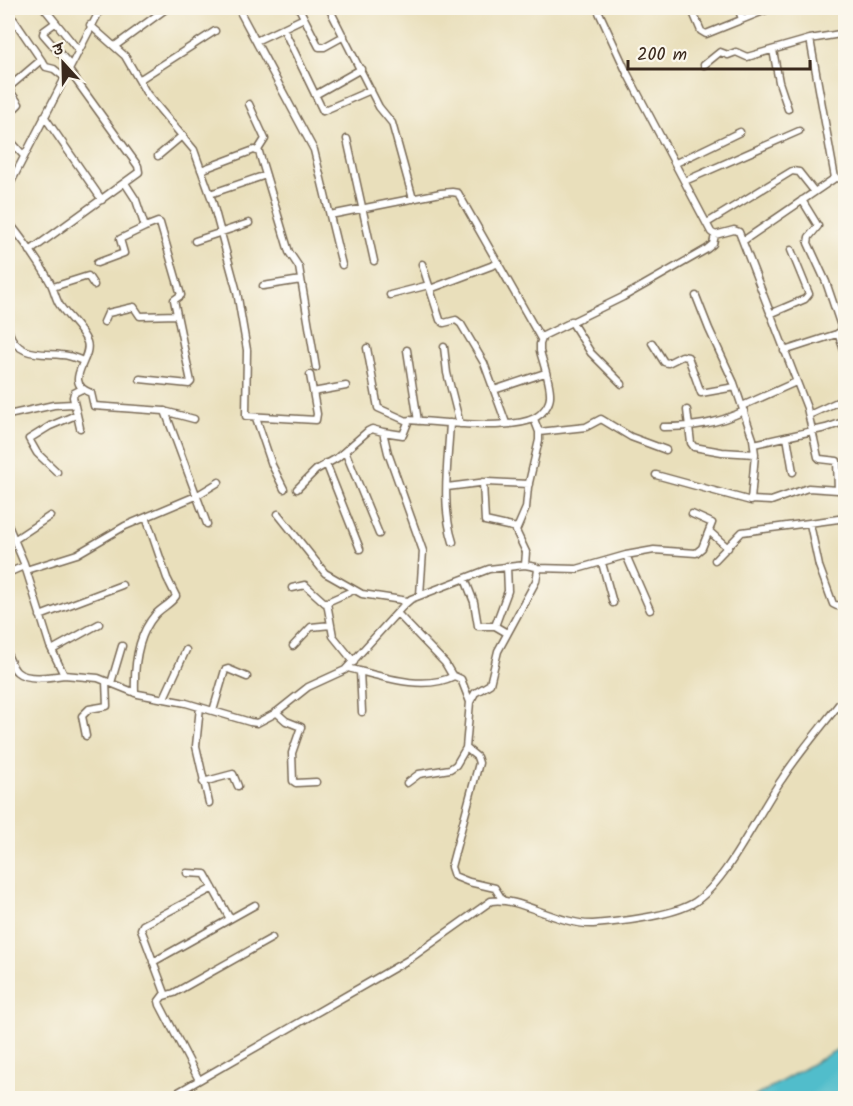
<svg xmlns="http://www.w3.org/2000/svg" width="853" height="1106" viewBox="0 0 853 1106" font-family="Kalam,'Playpen Sans Deva',sans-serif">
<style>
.water{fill:#51bdcb;stroke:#467474;stroke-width:1.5}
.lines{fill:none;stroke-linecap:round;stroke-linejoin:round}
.minor-casing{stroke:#786955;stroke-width:9}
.minor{stroke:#fff;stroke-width:6}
</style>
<rect width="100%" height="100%" fill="#fbf7ec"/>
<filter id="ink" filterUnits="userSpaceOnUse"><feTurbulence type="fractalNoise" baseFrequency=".0167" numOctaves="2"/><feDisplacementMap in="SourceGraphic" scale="12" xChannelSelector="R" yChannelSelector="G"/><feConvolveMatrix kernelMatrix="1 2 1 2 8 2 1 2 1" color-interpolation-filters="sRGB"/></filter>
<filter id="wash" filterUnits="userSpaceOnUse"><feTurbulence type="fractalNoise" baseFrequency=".008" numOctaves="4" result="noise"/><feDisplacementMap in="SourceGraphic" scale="24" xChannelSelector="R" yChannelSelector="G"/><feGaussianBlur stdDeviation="1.35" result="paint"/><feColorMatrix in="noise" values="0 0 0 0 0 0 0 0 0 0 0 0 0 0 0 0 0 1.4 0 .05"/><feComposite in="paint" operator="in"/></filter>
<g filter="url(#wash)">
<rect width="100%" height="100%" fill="#e9dfbb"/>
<path class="water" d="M845 1045V1098H752Z"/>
</g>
<g filter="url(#ink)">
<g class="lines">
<defs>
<path id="minor" d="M44 8 78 50
M238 8 314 150 342 265
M299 8 319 47H324L344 36
M329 8 379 107 392 123 413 199
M597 8 627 73 711 232 715 235 734 230 739 232 807 408 818 457 820 459 837 461 838 490 846 492
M738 8 742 19
M692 10 701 31 706 34 771 8
M8 23 14 20 46 67 54 69 64 77
M55 23 44 31 43 34 70 65
M90 25 125 56 147 94 194 150 212 200 237 292 247 350 246 416 316 420 317 414 310 375
M283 28 323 111 371 90
M810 39 835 178
M256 41 304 18
M115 46 167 8
M773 50 779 82 788 109
M704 65 720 52 728 55 736 52 747 57 810 39 846 33
M139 80 215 31
M8 88 41 60
M8 88 19 104 8 115
M315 95 361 69
M249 104 265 139 258 150
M44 116 102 200
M8 138 24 156
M347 139 374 261
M158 156 183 135
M676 163 740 132
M201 170 254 150 259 152 289 252 299 267 316 368
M685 181 799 131
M125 183 136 200 145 227 158 222 160 223 181 295 174 300 191 382 189 384 140 379
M8 188 101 8
M210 194 266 175
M802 200 818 226 809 237 808 243 826 282 843 332
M330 215 441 193 452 192 458 193 541 339
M8 221C23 240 39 261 50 282 54 289 55 297 59 304 67 317 81 327 87 342 93 359 61 382 91 393L94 406 164 411 194 419
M707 223 792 171 799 172 814 191
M195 241 249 223
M743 241 835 178 846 179
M30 251 139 172 138 166 68 69
M97 263 124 253 120 239 145 227
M422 264 440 320 444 323 456 320 461 324 484 363 506 423
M263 286 301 280
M53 287 88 276 94 285
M430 289 499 263
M8 291C14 305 5 318 9 332 17 357 41 353 61 355 69 355 76 358 83 361
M390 295 429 285
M696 296 709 329 734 383 753 439 755 454 751 500 771 501 808 488 838 490
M770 314 805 299 809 294 791 250
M571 321 591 353 622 384
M104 322 108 313 134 307 140 316 177 315
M838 333 846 356
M652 343 664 362 668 363 682 356 688 357 701 393 735 387
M444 347 447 373 460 424
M367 348 378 408 407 421
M407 350 418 421
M784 351 846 331
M494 390 545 373
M313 392 346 386
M742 406 796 382
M687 410 691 443 694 447 722 452 755 454
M165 411 207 524
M8 415 54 405 73 404
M809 415 846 398
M256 418 272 465 284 489
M450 423C448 462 441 505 453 542
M663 427C692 427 717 424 744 411
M80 428 73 397 74 393 82 389
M383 432 403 435 409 420C438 422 510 431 535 418 542 414 550 405 550 396 551 384 543 363 540 351V344L543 336 623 297 707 249 713 244 715 235
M539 432 586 427 601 419 631 437 666 450
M787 437 793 472
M754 444 826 428 846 421
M345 451 379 534
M326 463 360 549
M57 472 37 453 29 439 50 426 76 415
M656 475 751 501
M483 482 485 521 517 528
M447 487 487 482 529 484
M297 489 316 470 337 458 368 431 372 429 383 432 388 453 423 551 420 595
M278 514 325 573 362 594 408 601
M810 524 819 566 833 604 837 606 846 602
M8 525 24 563 50 646 64 675 98 678 138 694 186 703 250 722 257 723 274 714 308 687 345 670 404 605 411 599 489 569 525 565 536 567 538 570 536 581 498 651 490 684 475 693 470 702 466 748 477 757 479 763 451 867 454 876 469 882 495 888 503 901
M709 531 728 548
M14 540 50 516
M626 555 650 610
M715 560 742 532 846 518
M602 563 613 603
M525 565 526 552 516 531 526 508 528 487 539 440V432L534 419
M537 568 577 569 626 555 654 550 696 553 702 548 712 523 692 514
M26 570 77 554 125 526 196 496 219 482
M8 573 24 566
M465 579 474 602 478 626H495L507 633
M292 588 305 585 325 603 354 590
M327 603 333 636 354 662
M397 613 445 663 452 675 461 679 470 702
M40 616 122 585
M495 626 508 591 507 566
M293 646 311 627 331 625
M52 650 99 624
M8 656C10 660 13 669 17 672 27 681 52 677 64 675
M348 668C380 676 423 692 454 676
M360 671 362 712
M111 683 122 646
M135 693C134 666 137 636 155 615 161 608 171 604 176 596L167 578 146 517
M164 698 186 650
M200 707 196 746 209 803
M213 711 225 670 228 669 247 677
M276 712 286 721 301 727 292 753 293 781 296 783 316 782
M86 736 82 716 89 709 107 706 106 681
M203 782 233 774 238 786
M407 783 419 774 450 769 456 765 466 748
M187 873 205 874 230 919
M153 962 255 905
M164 996 174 993 272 938
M199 1080 160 1005 159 1001 165 993 141 929 143 925 213 888
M168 1098 408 960 491 901C518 896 558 925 593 924 619 922 673 916 695 902 728 880 758 813 782 779 801 750 825 723 846 695"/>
</defs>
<use href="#minor" class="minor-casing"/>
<use href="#minor" class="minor"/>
</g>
</g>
<rect width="853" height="1106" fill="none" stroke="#fbf7ec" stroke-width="30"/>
<g transform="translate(63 63) rotate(338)" stroke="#fbf7ec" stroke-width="4.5" paint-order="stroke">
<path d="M0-4.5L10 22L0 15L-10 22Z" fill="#3b2a1e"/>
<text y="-9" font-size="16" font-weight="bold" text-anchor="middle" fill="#3b2a1e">उ</text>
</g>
<path d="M628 60v9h182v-9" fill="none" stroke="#3b2a1e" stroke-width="3"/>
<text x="637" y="60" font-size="18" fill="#3b2a1e" stroke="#fbf7ec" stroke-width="4.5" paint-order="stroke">200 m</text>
</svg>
